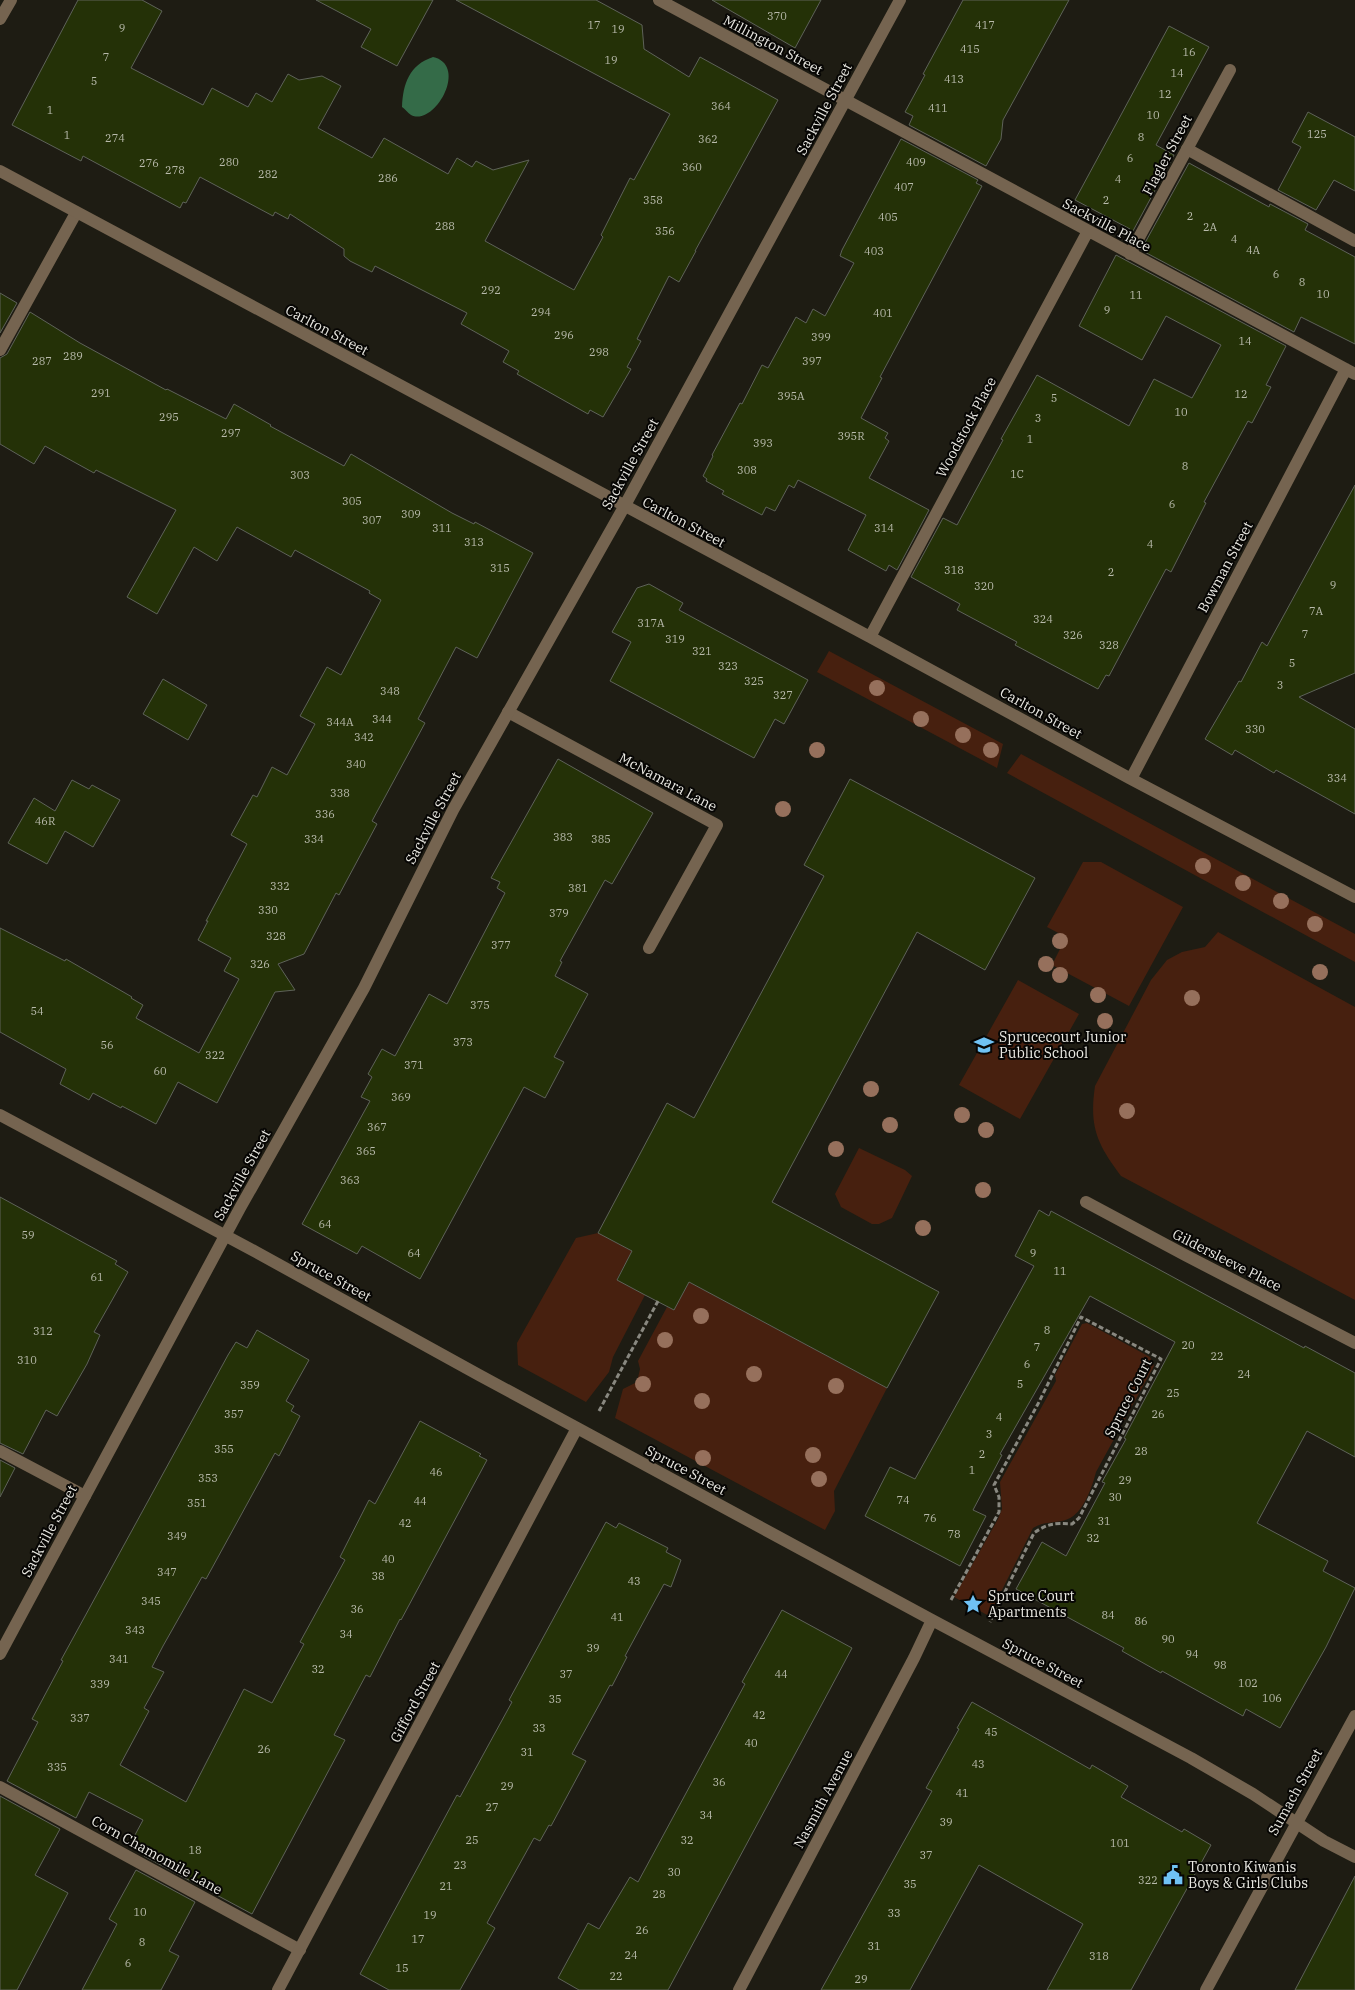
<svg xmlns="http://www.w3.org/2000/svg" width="1355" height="1990" viewBox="0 0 1355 1990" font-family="'IBM Plex Serif',serif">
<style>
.green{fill:#47200f}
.water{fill:#346b48}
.building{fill:#243107;stroke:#5e6259}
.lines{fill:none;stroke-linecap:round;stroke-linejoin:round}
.path{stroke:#898880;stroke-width:3;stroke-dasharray:5 2.5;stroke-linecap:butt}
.service{stroke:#756450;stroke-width:12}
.minor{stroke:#756450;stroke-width:12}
.tree{fill:#96705c}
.labels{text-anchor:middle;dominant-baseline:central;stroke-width:4;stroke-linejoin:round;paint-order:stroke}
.number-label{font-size:11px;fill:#b8baab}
.street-label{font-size:14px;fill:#e9e8e2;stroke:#070604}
.poi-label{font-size:14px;fill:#e9e8e2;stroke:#070604;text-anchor:start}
</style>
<rect width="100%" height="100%" fill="#1e1c13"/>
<path class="green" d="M829 651 1003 744 997 768 817 672Z
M1021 754 1355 934V962L1007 773Z
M1083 862H1101L1183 907 1129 1006 1052 965 1066 937 1047 927Z
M1218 932 1355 1007V1300L1121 1176C1097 1144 1089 1127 1095 1086L1151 980 1167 960 1182 952 1205 947Z
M1018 980 1079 1014 1020 1119 959 1085Z
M859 1148 905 1170 912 1176 892 1218 879 1224H872L841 1207 835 1194Z
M598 1233 632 1251 617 1279 645 1295 613 1357 609 1372 586 1402 518 1365 517 1343 576 1238Z
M689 1282 887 1388 834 1491 835 1511 825 1530 615 1418 623 1389 637 1382 640 1369 638 1361 667 1307 674 1310Z
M1087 1323 1150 1357 1154 1366 1096 1472C1092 1488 1083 1513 1068 1519 1056 1524 1047 1520 1033 1528L989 1616 954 1597 998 1519 1002 1509 1000 1482 1056 1381 1055 1375 1082 1324Z"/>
<path class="water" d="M433 57C469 65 435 127 411 115 408 113 405 109 402 107 403 84 409 65 433 57Z"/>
<path class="building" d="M78 0H142L162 11 131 68 203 105 212 88 248 107 256 93 272 102 288 74 299 80 322 76 341 86 318 128 372 158 384 138 448 174 457 158 472 167 476 161 493 170 529 160 485 241 574 290 603 237 601 235 630 178 634 180 670 114 456 0H596L642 25 644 49 689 77 700 57 778 100 695 251H696L679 282 669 276 637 339 641 341 627 367 631 369 603 417 590 410 588 414 517 374 519 371 503 362 509 351 461 324 467 313 375 266 372 272 350 261 344 256V249L290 214 288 219 275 212 273 216 200 177 186 203 183 202 180 208 83 156 81 161 12 125Z
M316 0H433L397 66 361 47 371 29Z
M712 0H821L795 48Z
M963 0H1069L1003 120 1001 139 986 166 909 125 913 116 905 112 925 75 923 74Z
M1169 26 1209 47 1156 145 1174 155 1127 242 1124 241 1130 229 1075 200Z
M1308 112 1355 137V191L1334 180 1316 210 1278 190 1301 147 1292 142Z
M901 139 978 180 976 183 982 186 880 377 882 378 861 418 888 433 885 438 889 441 869 478 929 510 897 570 889 565 886 571 848 550 866 515 798 480 794 488 789 485 775 511 766 507 762 515 722 494 724 491 706 481 707 479 703 476 713 456 712 455 740 403 742 404 762 365 768 368 796 317 806 323 813 309 825 316 854 263 840 256 842 250Z
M1189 163 1269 207 1270 204 1308 224 1305 230 1355 257V344L1301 317 1294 332 1141 250Z
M1116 255 1286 346 1266 385 1271 387 1252 423 1248 421 1204 502 1206 503 1171 572 1166 569 1109 676 1106 675 1098 689 1015 645 1017 642 957 610 960 604 911 577 943 518 957 525 1003 440 1001 439 1037 375 1129 426 1154 379 1192 398 1221 345 1166 316 1142 360 1079 326Z
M0 293 17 303 0 333Z
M30 312 80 343 166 390 167 389 226 419 234 404 271 425 270 426 344 466 351 454 452 513 474 524 475 522 533 553 477 658 456 647 418 719 425 723 372 821 377 824 339 895 336 893 304 954 278 964 295 990 275 992 217 1103 178 1082 156 1124 122 1106 121 1108 93 1093 89 1100 60 1084 66 1069 0 1032V928L65 961 66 959 132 997 131 998 143 1005 136 1018 199 1053 239 979 224 971 231 958 198 940 208 921H206L247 844 231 835 253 795 257 797 272 767 287 775 315 724 300 716 327 667 341 675 381 600 369 593 370 591 295 550 291 557 237 527 217 561 194 547 157 614 127 597 176 510 96 470 94 473 45 446 34 464 0 444V358L7 354Z
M1355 485V673L1299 697 1355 729V814L1276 770 1274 773 1235 750 1232 755 1205 739 1239 681 1241 682 1262 642 1267 646Z
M649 584 683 603 679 610 808 680 784 724 775 719 754 758 610 681 631 642 612 632 637 588Z
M163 679 207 705 188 740 143 714Z
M558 759 653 813 612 884 605 880 560 961 562 962 555 976 588 994 554 1057 564 1062 545 1098 524 1087 420 1279 362 1246 357 1254 302 1224 370 1101 361 1097 372 1077 368 1074 382 1049 395 1056 429 994 447 1004 505 893 497 888 500 882 491 878Z
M850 779 1035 878 985 970 917 932 772 1202 939 1292 887 1388 689 1282 674 1310 645 1295 617 1280 632 1251 598 1233 667 1103 694 1118 824 876 804 865Z
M72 780 89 789 92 785 120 800 93 847 65 831 47 864 8 843 34 798 55 811Z
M0 1197 117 1261 115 1264 128 1272 94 1332 100 1335 87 1364 57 1416 46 1410 23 1454 0 1443Z
M1039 1210 1049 1216 1051 1211 1304 1348 1305 1346 1355 1373V1457L1307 1431 1257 1523 1328 1561 1323 1571 1355 1588 1326 1647 1280 1728 1246 1709 1243 1716 1162 1671 1161 1673 1122 1651 1124 1648 1016 1589 1042 1542 1066 1556 1105 1483 1102 1482 1126 1439 1124 1438 1175 1342 1090 1296 1000 1454 1002 1455 973 1510 986 1516 960 1566 865 1516 890 1467 915 1479 1034 1266 1015 1256Z
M257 1330 309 1360 286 1401 294 1406 291 1411 300 1416 279 1456 275 1453 206 1579 202 1577 163 1646 152 1667 164 1672 144 1708 149 1711 120 1765 186 1802 244 1689 272 1703 304 1644 300 1642 345 1560 340 1557 369 1500 375 1504 420 1421 481 1454 479 1456 487 1460 401 1620 400 1619 370 1677 366 1675 334 1735 345 1740 252 1914 144 1856 145 1854 129 1846 143 1820 89 1792 76 1818 7 1781 38 1722 32 1719 63 1661 61 1660 228 1355 236 1342 247 1348Z
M0 1460 15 1468 0 1497Z
M606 1522 616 1528 619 1523 668 1548 666 1552 681 1560 671 1587 664 1584 625 1656 627 1657 612 1686 610 1685 572 1754 586 1761 551 1826 549 1825 540 1841 534 1838 487 1923 495 1928 460 1990H389L360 1974 457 1795 460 1797 512 1702 509 1700Z
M782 1610 852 1648 829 1691 668 1990H579L558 1978 588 1923 599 1929 630 1877 638 1882 745 1684 742 1682Z
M972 1702 1090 1769 1092 1765 1128 1786 1121 1797 1182 1832 1184 1829 1211 1845 1131 1990H1047L1083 1924 979 1865 910 1990H821L932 1791 926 1788 959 1729 957 1728Z
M0 1796 60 1829 35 1875 68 1893 17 1990H0Z
M136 1870 195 1902 169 1951 179 1956 161 1990H82L117 1924 109 1919Z
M1355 1876V1990H1295Z"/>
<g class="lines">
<path class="path" d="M599 1411 658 1301
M951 1600 999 1512V1497L994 1485 1039 1402 1081 1317 1161 1359 1079 1518 1072 1524C1055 1523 1048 1523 1034 1533L990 1622"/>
<path class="service" d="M1187 149 1355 241
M0 350 76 213
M508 712 717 825 649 948
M1086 1202 1185 1255 1355 1343
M0 1451 85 1496
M0 1787 300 1950"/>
<path class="minor" d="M659 0 1355 374
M0 19 11 0
M0 171 870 637 1131 779 1355 897
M1130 254 1230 70
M870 637 1088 231
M1131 779 1346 369
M0 1115 256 1252 479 1375 932 1620 1191 1758 1253 1794 1324 1841 1355 1857
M0 1654 240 1208 364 988 453 810 624 507 900 0
M278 1990 577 1428
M739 1990 914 1658 932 1620
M1206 1990 1355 1716"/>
</g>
<g class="tree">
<circle cx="877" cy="688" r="8"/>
<circle cx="921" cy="719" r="8"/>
<circle cx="963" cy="735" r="8"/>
<circle cx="817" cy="750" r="8"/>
<circle cx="991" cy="750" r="8"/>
<circle cx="783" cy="809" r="8"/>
<circle cx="1203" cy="866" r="8"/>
<circle cx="1243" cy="883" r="8"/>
<circle cx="1281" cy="901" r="8"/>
<circle cx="1315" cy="924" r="8"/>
<circle cx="1060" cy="941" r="8"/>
<circle cx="1046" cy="964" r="8"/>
<circle cx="1320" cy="972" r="8"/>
<circle cx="1060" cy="975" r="8"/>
<circle cx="1098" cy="995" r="8"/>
<circle cx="1192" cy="998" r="8"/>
<circle cx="1105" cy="1021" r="8"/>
<circle cx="871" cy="1089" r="8"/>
<circle cx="1127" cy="1111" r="8"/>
<circle cx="962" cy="1115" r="8"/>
<circle cx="890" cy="1125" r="8"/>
<circle cx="986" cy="1130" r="8"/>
<circle cx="836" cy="1149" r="8"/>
<circle cx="983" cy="1190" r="8"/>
<circle cx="923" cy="1228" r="8"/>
<circle cx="701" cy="1316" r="8"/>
<circle cx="665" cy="1340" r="8"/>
<circle cx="754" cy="1374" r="8"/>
<circle cx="643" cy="1384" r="8"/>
<circle cx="836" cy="1386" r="8"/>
<circle cx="702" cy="1401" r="8"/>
<circle cx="813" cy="1455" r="8"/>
<circle cx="703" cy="1458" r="8"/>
<circle cx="819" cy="1479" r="8"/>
</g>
<defs>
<symbol id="school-bare" viewBox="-9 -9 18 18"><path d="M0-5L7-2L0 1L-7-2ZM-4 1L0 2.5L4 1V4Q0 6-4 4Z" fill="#70c2f4" stroke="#070604" stroke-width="2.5" paint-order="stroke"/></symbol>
<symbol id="sight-bare" viewBox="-9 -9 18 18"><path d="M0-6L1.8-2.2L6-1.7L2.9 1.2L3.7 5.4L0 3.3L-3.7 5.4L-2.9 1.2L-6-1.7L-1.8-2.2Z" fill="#70c2f4" stroke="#070604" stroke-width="2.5" paint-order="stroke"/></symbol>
<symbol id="civic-bare" viewBox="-9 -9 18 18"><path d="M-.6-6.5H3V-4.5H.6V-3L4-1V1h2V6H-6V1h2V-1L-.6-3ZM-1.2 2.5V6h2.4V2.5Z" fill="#70c2f4" stroke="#070604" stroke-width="2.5" paint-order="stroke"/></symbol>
</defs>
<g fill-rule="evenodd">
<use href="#school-bare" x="970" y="1031" width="28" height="28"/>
<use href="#sight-bare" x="959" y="1590" width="28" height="28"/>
<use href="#civic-bare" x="1159" y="1861" width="28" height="28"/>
</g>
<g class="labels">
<g class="number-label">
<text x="777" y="16">370</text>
<text x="594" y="25">17</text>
<text x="985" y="25">417</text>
<text x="122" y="28">9</text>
<text x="618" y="29">19</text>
<text x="970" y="49">415</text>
<text x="1189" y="52">16</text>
<text x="106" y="57">7</text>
<text x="611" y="60">19</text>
<text x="1177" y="73">14</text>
<text x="954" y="79">413</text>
<text x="94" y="81">5</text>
<text x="1165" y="94">12</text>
<text x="721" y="106">364</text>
<text x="938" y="108">411</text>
<text x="50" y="110">1</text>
<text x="1153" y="115">10</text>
<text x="1317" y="134">125</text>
<text x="67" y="135">1</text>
<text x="1141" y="137">8</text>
<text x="115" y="138">274</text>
<text x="708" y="139">362</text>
<text x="1130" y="158">6</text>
<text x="229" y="162">280</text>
<text x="916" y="162">409</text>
<text x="149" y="163">276</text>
<text x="692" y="167">360</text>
<text x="175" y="170">278</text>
<text x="268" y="174">282</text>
<text x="388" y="178">286</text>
<text x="1118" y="179">4</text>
<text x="904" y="187">407</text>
<text x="653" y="200">358</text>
<text x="1106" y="200">2</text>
<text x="1190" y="216">2</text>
<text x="888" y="217">405</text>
<text x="445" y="226">288</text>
<text x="1210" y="227">2A</text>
<text x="665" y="231">356</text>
<text x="1234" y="239">4</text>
<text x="1253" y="250">4A</text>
<text x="874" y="251">403</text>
<text x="1276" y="274">6</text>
<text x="1302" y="282">8</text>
<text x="491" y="290">292</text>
<text x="1323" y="294">10</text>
<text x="1136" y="295">11</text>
<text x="1107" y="310">9</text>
<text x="541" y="312">294</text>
<text x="883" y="313">401</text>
<text x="564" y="335">296</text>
<text x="821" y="337">399</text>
<text x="1245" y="341">14</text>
<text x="599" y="352">298</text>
<text x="73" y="356">289</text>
<text x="42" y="361">287</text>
<text x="812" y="361">397</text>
<text x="101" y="393">291</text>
<text x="1241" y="394">12</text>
<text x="791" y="396">395A</text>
<text x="1054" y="398">5</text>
<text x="1181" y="412">10</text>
<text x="169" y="417">295</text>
<text x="1038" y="418">3</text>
<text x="231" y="433">297</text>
<text x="851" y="436">395R</text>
<text x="1030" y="439">1</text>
<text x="763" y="443">393</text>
<text x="1185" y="466">8</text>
<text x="747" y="470">308</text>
<text x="1017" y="474">1C</text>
<text x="300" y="475">303</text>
<text x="352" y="501">305</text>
<text x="1172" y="504">6</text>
<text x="411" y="514">309</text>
<text x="372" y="520">307</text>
<text x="442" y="528">311</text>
<text x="884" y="528">314</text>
<text x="474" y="542">313</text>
<text x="1150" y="544">4</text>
<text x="500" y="568">315</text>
<text x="954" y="570">318</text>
<text x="1111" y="572">2</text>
<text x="1333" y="585">9</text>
<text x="984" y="586">320</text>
<text x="1316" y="611">7A</text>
<text x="1043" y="619">324</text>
<text x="651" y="623">317A</text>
<text x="1305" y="634">7</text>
<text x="1073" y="635">326</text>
<text x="675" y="639">319</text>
<text x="1109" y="645">328</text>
<text x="702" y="651">321</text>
<text x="1292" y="663">5</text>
<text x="728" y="666">323</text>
<text x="754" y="681">325</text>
<text x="1280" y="685">3</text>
<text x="390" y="691">348</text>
<text x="783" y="695">327</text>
<text x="382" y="719">344</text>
<text x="340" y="722">344A</text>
<text x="1255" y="729">330</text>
<text x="364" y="737">342</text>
<text x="356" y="764">340</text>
<text x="1337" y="778">334</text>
<text x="340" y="793">338</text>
<text x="325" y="814">336</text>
<text x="45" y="821">46R</text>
<text x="563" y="837">383</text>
<text x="314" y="839">334</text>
<text x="601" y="839">385</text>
<text x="280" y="886">332</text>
<text x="578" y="888">381</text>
<text x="268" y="910">330</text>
<text x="559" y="913">379</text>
<text x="276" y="936">328</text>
<text x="501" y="945">377</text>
<text x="260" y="964">326</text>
<text x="480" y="1005">375</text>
<text x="37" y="1011">54</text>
<text x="463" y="1042">373</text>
<text x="107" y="1045">56</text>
<text x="215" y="1055">322</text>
<text x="414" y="1065">371</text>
<text x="160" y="1071">60</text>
<text x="401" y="1097">369</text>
<text x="377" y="1127">367</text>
<text x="366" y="1151">365</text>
<text x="350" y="1180">363</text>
<text x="325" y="1224">64</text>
<text x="28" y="1235">59</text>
<text x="414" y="1253">64</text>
<text x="1033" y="1253">9</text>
<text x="1060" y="1271">11</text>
<text x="97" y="1277">61</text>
<text x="1047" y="1330">8</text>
<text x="43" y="1331">312</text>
<text x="1188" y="1345">20</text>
<text x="1037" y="1347">7</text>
<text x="1217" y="1356">22</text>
<text x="27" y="1360">310</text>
<text x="1027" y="1364">6</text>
<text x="1244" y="1374">24</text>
<text x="1020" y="1384">5</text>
<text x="250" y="1385">359</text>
<text x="1173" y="1393">25</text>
<text x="234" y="1414">357</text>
<text x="1158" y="1414">26</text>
<text x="999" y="1417">4</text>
<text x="989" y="1434">3</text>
<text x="224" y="1449">355</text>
<text x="1141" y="1451">28</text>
<text x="982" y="1454">2</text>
<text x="972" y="1470">1</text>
<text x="436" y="1472">46</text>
<text x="208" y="1478">353</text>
<text x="1125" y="1480">29</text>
<text x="1115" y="1497">30</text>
<text x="903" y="1500">74</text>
<text x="420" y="1501">44</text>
<text x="197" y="1503">351</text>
<text x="930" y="1518">76</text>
<text x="1104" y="1521">31</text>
<text x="405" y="1523">42</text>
<text x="954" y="1534">78</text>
<text x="177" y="1536">349</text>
<text x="1093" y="1538">32</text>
<text x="388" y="1559">40</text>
<text x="167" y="1572">347</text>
<text x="378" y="1576">38</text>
<text x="634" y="1581">43</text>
<text x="151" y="1601">345</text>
<text x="357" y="1609">36</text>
<text x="1108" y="1615">84</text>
<text x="617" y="1617">41</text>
<text x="1141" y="1621">86</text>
<text x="135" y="1630">343</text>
<text x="346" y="1634">34</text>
<text x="1168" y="1639">90</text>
<text x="593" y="1648">39</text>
<text x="1192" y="1654">94</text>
<text x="119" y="1659">341</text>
<text x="1220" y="1665">98</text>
<text x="318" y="1669">32</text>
<text x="566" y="1674">37</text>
<text x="781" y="1674">44</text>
<text x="1248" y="1683">102</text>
<text x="100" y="1684">339</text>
<text x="1272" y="1698">106</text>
<text x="555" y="1699">35</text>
<text x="759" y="1715">42</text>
<text x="80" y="1718">337</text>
<text x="539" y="1728">33</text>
<text x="991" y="1732">45</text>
<text x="751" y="1743">40</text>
<text x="264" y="1749">26</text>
<text x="527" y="1752">31</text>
<text x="978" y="1764">43</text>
<text x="57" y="1767">335</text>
<text x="719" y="1782">36</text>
<text x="507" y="1786">29</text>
<text x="962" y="1793">41</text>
<text x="492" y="1807">27</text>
<text x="706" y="1815">34</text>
<text x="946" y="1822">39</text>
<text x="472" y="1840">25</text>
<text x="687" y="1840">32</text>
<text x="1120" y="1843">101</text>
<text x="195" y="1850">18</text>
<text x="926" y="1855">37</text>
<text x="460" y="1865">23</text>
<text x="674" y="1872">30</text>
<text x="1148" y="1880">322</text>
<text x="910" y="1884">35</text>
<text x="446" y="1886">21</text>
<text x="659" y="1894">28</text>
<text x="140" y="1912">10</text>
<text x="894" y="1913">33</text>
<text x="430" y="1915">19</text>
<text x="642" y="1930">26</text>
<text x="418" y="1939">17</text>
<text x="142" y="1942">8</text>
<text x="874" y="1946">31</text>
<text x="631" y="1955">24</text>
<text x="1099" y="1956">318</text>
<text x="128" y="1963">6</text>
<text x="402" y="1968">15</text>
<text x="616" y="1976">22</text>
<text x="861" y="1979">29</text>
</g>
<g class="street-label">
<text transform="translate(773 45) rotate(28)">Millington Street</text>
<text transform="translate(824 109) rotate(-62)">Sackville Street</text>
<text transform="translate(1167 155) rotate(-62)">Flagler Street</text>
<text transform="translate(1107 225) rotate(28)">Sackville Place</text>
<text transform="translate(327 330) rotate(28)">Carlton Street</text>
<text transform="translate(966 427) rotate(-62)">Woodstock Place</text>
<text transform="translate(630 464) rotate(-61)">Sackville Street</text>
<text transform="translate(684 522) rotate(28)">Carlton Street</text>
<text transform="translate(1225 567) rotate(-62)">Bowman Street</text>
<text transform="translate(1041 713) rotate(29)">Carlton Street</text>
<text transform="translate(668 782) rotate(28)">McNamara Lane</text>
<text transform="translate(433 818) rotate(-62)">Sackville Street</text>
<text transform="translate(242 1175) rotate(-61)">Sackville Street</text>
<text transform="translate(1227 1260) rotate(27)">Gildersleeve Place</text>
<text transform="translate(331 1276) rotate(29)">Spruce Street</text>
<text transform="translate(1128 1398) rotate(-63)">Spruce Court</text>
<text transform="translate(686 1470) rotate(28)">Spruce Street</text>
<text transform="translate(49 1531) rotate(-62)">Sackville Street</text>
<text transform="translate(1043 1663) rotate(28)">Spruce Street</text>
<text transform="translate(415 1702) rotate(-62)">Gifford Street</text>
<text transform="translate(1295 1792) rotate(-61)">Sumach Street</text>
<text transform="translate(823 1799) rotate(-62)">Nasmith Avenue</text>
<text transform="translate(157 1855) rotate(29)">Corn Chamomile Lane</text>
</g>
<g class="poi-label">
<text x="999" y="1037">Sprucecourt Junior<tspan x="999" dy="16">Public School</tspan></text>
<text x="988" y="1596">Spruce Court<tspan x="988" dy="16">Apartments</tspan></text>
<text x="1188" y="1867">Toronto Kiwanis<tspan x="1188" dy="16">Boys &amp; Girls Clubs</tspan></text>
</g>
</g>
</svg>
